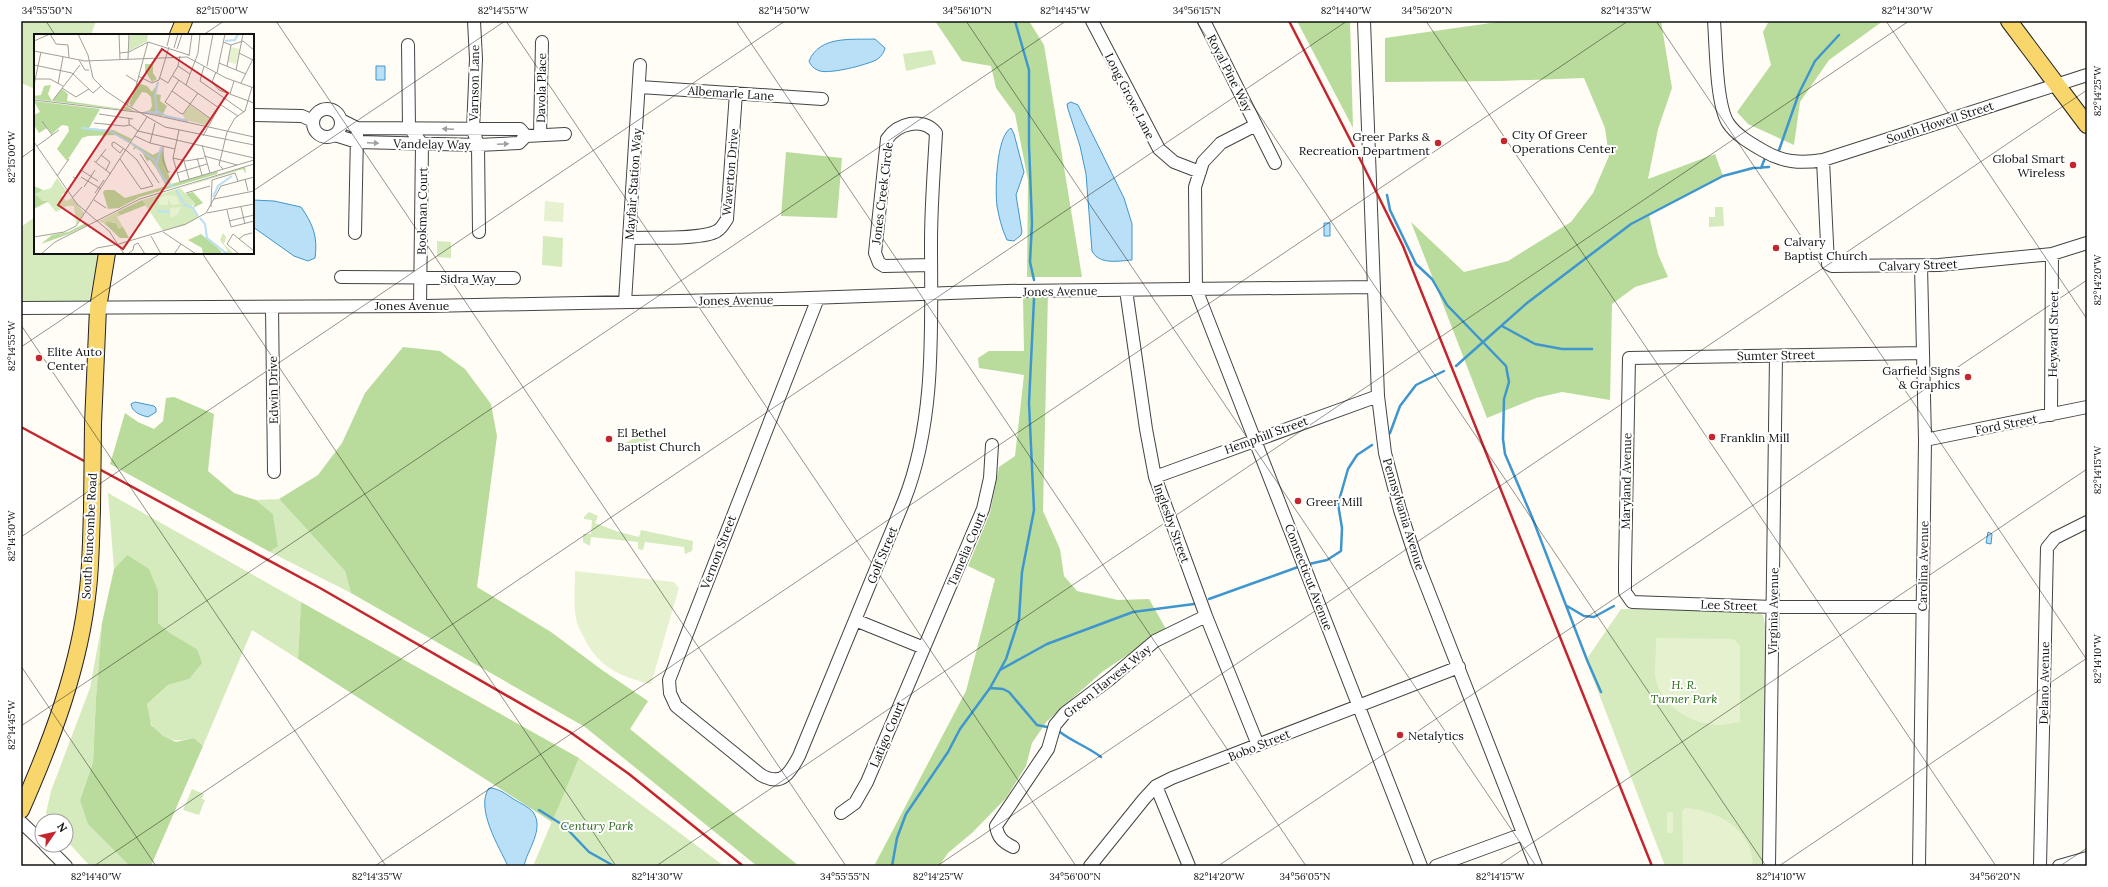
<svg xmlns="http://www.w3.org/2000/svg" width="2108" height="887" viewBox="0 0 2108 887" font-family="Lora,serif">
<style>
.green{fill:#d5ebbd}
.forest{fill:#b9dc9c}
.pitch{fill:#e6f2cf}
.water{fill:#b9e0f7;stroke:#3f96cf}
.lines{fill:none;stroke-linecap:round;stroke-linejoin:round}
.stream{stroke:#3f96cf;stroke-width:2.5}
.minor-casing{stroke:#444;stroke-width:14}
.major-casing{stroke:#222;stroke-width:18}
.minor{stroke:#fff;stroke-width:12}
.major{stroke:#f9d66b;stroke-width:16}
.rail{stroke:#c4262e;stroke-width:2.5}
.major-bridge-casing{stroke:#222;stroke-width:18;stroke-linecap:butt}
.major-bridge{stroke:#f9d66b;stroke-width:16}
.oneway{fill:#a0a0a0}
.ticks{fill:none;stroke:#111;stroke-width:1;stroke-opacity:0.45}
.poi-dot{fill:#c4262e;stroke:#fff;stroke-width:1.5}
.labels{text-anchor:middle;dominant-baseline:central;stroke-width:4;stroke-linejoin:round;paint-order:stroke}
.street-label{font-size:12px;fill:#111;stroke:#fff}
.poi-label{font-size:12px;fill:#111;stroke:#fff;text-anchor:start}
.park-label{font-size:12px;font-style:italic;fill:#2f6b1f;stroke:#fff}
.inset-river{fill:none;stroke:#b9e0f7;stroke-width:2}
.inset-road{fill:none;stroke:#a09f9a;stroke-width:1}
.view{fill:#c4262e;fill-opacity:0.15;stroke:#c4262e;stroke-width:2}
.inset-edge{fill:none;stroke:#111;stroke-width:2}
.neatline{fill:none;stroke:#111;stroke-width:1.5}
.ticks-label{font-size:10px;text-anchor:middle;fill:#111}
</style>
<rect width="100%" height="100%" fill="#fffdf5"/>
<path class="green" d="M21 21H96L91 35H35V89L21 83Z
M932 50 936 64 906 71 903 54Z
M1715 207H1723L1724 226 1709 227V217H1715Z
M35 217V253H99L89 302 21 306V227Z
M543 236 563 238 562 267 542 265Z
M437 241 451 242V258L437 257Z
M648 431 652 439 629 451 625 443Z
M108 493 301 602 298 659 252 630 203 746 194 738C177 742 163 742 152 725 148 720 148 710 147 704L168 685 189 679 197 649 170 633 158 623V591L127 555 114 569Z
M279 499 345 571 351 593 270 552 278 546 273 514 256 500Z
M589 512 598 516 595 523 616 531 639 537 641 530 693 541 692 551 685 554 684 547 645 542 643 550 638 549V542L591 537 590 546 583 542V534H591L592 520 584 519V517Z
M1621 609 1750 610 1763 615 1766 629 1762 866H1665L1586 660Z
M102 623 96 698 93 762 80 800 130 866H90L66 840V821H50L46 813 51 791 90 688Z
M579 758 724 866H533Z
M192 789 204 794 202 799 205 800 199 815 183 810Z"/>
<path class="forest" d="M935 21H1029L1044 45 1082 277H1027L1028 180 1015 114 996 88 991 66 962 61Z
M1297 21H1350L1353 128Z
M1505 21H1661L1672 88 1658 129 1648 179 1715 154 1723 176 1649 215 1658 254 1668 277 1635 287 1612 304 1610 400 1562 392 1536 398 1487 418 1411 222 1464 272 1508 261 1571 222 1593 193 1609 156 1605 128 1584 78 1500 81 1385 82V38Z
M1769 21H1883L1829 60 1800 102 1794 145 1748 124 1737 112 1771 65 1763 32Z
M786 152 842 158 837 218 781 216Z
M1048 293 1043 511 1060 549 1064 576 1077 591 1118 600 1149 599 1166 629 1102 672 1047 721 1032 743 1026 766 1006 798 973 832 948 853 939 866H874L966 691 995 579 968 566 990 513 999 467 1015 456 1024 375 979 368 978 358 989 351H1024L1023 298Z
M403 347 440 351 465 369 491 404 497 436 477 587 551 632 602 670 648 701 630 729 799 866H757L585 727 351 593 345 571 279 499 318 475 342 443 365 393Z
M174 397 214 414 208 471 234 493 256 500 273 514 278 546 270 552 110 464 125 413 138 422 154 429 163 421 166 398Z
M127 555 149 569 158 591V623L170 633 197 649 202 663 189 679 168 685 147 704 151 725 163 736 176 742 194 738 203 746 151 866H130L88 824 80 800 93 762 96 698 102 623 114 569Z
M301 602 579 758 552 822 298 659Z"/>
<path class="pitch" d="M545 201 564 203 563 222 544 221Z
M575 571 674 582 679 588 651 684C621 677 600 668 585 640 583 635 579 629 577 623 573 607 575 588 575 571Z
M1656 638 1734 639 1740 646V722C1733 722 1725 726 1718 725 1690 724 1659 705 1655 675 1654 662 1657 650 1656 638Z
M1685 808C1718 810 1752 829 1753 866H1683L1682 811Z
M1667 812H1673V833H1667Z"/>
<path class="water" d="M875 39 885 48C884 53 880 58 876 60 866 65 831 74 820 71 814 69 811 66 809 61 820 35 852 40 875 39Z
M376 66H385V80H376Z
M1071 102 1078 105 1124 198 1132 224V260C1118 261 1099 265 1092 251L1086 174 1080 146 1068 109 1067 104Z
M1011 128 1014 134 1024 172 1016 195 1022 232 1021 235 1014 241 1007 240C1002 229 999 218 997 206 995 191 996 136 1011 128Z
M253 200 274 201 301 207C313 224 318 237 315 258L308 261 294 256 253 227Z
M1324 223H1330V236H1324Z
M135 402 154 406 156 408V412L148 417C140 415 132 412 131 404Z
M1988 532 1992 534 1991 544 1986 543Z
M489 788C499 788 507 795 515 800 520 803 529 807 533 812 545 829 527 850 524 866H508C499 847 475 808 489 788Z"/>
<g class="lines">
<path class="stream" d="M1015 21 1029 70V145L1032 223 1030 262 1034 280
M1778 153 1799 93 1815 61 1839 35
M1761 168 1765 158
M1387 195 1390 210 1416 264 1432 279 1447 305 1506 366 1509 382 1504 399 1503 439 1505 454 1532 517 1587 660 1601 692
M1502 326 1535 344 1562 349H1592
M1456 366 1527 303 1631 224 1723 176 1753 168 1769 167
M1390 433 1400 406 1416 385 1444 371
M1309 564 1327 560 1341 551 1342 528 1338 504 1348 469 1357 455 1372 445
M1209 599 1298 567
M1567 606 1584 616 1594 617 1614 606
M1000 670 1047 644 1133 612 1194 604
M990 688 1003 689 1009 692 1037 725 1047 727
M1060 732C1073 742 1088 747 1101 757
M539 810 566 827
M569 831 589 852 614 866
M892 866 897 838 906 814 948 752 960 729 990 688 1006 659 1019 619 1022 572 1034 510 1029 403 1034 299"/>
<defs>
<path id="minor" d="M474 21 476 59 473 130 478 145 479 232
M1092 21 1159 149 1174 162 1200 172
M1204 21 1275 163
M1364 21 1378 396 1385 453 1400 510 1417 562 1536 866
M1714 21C1716 46 1716 104 1728 123 1736 135 1750 143 1762 150 1782 162 1800 164 1823 160L2087 75
M408 45 409 127 422 144 420 306
M640 87 822 99
M313 123a14 14 0 1 1 28 0a14 14 0 1 1-28 0Z
M253 115 302 116 313 121
M341 120 357 128 520 129 526 136
M1256 125 1221 143 1203 162 1195 187 1196 289 1421 866
M335 135 357 142 478 145 519 143 526 136 565 134
M540 135 542 42
M1823 160 1828 264 1832 266 1939 265 2052 254 2087 243
M355 233 357 135
M629 238C649 237 702 240 717 231 721 229 724 224 727 219L736 93
M341 277 514 278
M1126 290 1146 429 1155 477 1206 616 1258 745
M818 298 669 680 670 693 676 706 761 775C782 787 790 773 799 756L904 501C936 420 931 328 931 242 931 206 934 169 936 133 923 116 897 124 887 139L875 253 879 263 884 266 931 265
M625 302 640 65
M272 307 274 472
M21 308 427 306 781 299 1006 291 1374 287
M2051 415 2052 254
M1925 440 2087 407
M1155 477 1378 396
M1922 607H1773L1632 602 1625 592V568L1629 358 1923 353
M855 620 924 648
M1156 786 1189 866
M841 813 855 803 867 782 983 509 990 478 992 445
M21 822 42 842
M45 845 66 866
M1013 847C1003 842 998 838 996 826L1048 749 1055 725 1065 713 1110 679 1155 641 1206 616
M1090 866 1144 799 1156 786 1172 778 1459 667
M1436 866 1523 834
M1769 866 1776 356
M1919 866 1925 440 1921 266
M2040 866 2047 548 2055 538 2087 522
M2059 866 2087 858"/>
<path id="major" d="M2009 21 2087 125
M178 35 184 21
M93 424 98 308 107 253
M21 810C52 740 80 666 88 589 91 563 91 536 92 510"/>
</defs>
<use href="#minor" class="minor-casing"/>
<use href="#major" class="major-casing"/>
<use href="#minor" class="minor"/>
<use href="#major" class="major"/>
<path class="rail" d="M1289 21 1357 153 1403 246 1652 866
M21 427 320 588 570 732 629 774 743 866"/>
<defs>
<path id="major-bridge" d="M92 510 93 424"/>
</defs>
<use href="#major-bridge" class="major-bridge-casing"/>
<use href="#major-bridge" class="major-bridge"/>
</g>
<defs><path id="oneway-solid" d="M-6-.8H1V-3.2L6.5 0L1 3.2V.8H-6Z"/></defs>
<g class="oneway">
<use href="#oneway-solid" transform="translate(448 129) rotate(-178)"/>
<use href="#oneway-solid" transform="translate(373 143) rotate(2)"/>
<use href="#oneway-solid" transform="translate(503 144) rotate(-3)"/>
</g>
<path class="ticks" d="M46 21 55 35M276 21 846 866M506 21 1076 866M736 21 1306 866M966 21 1536 866M1196 21 1766 866M1426 21 1996 866M1656 21 2087 660M1886 21 2087 319M203 35 224 21M21 158 35 148M253 191 505 21M202 253 616 866M21 325 386 866M21 347 161 253M21 537 785 21M21 666 156 866M21 726 1066 21M94 866 1347 21M375 866 1628 21M656 866 1909 21M937 866 2087 90M1218 866 2087 280M1498 866 2087 469M1779 866 2087 658M2060 866 2087 848"/>
<g class="poi-dot">
<circle cx="1504" cy="141" r="4"/>
<circle cx="1438" cy="143" r="4"/>
<circle cx="2073" cy="165" r="4"/>
<circle cx="1776" cy="248" r="4"/>
<circle cx="39" cy="358" r="4"/>
<circle cx="1968" cy="377" r="4"/>
<circle cx="1712" cy="437" r="4"/>
<circle cx="609" cy="439" r="4"/>
<circle cx="1298" cy="501" r="4"/>
<circle cx="1400" cy="735" r="4"/>
</g>
<g class="labels">
<g class="street-label">
<text transform="translate(1230 73) rotate(63)">Royal Pine Way</text>
<text transform="translate(474 83) rotate(-89)">Varnson Lane</text>
<text transform="translate(541 88) rotate(-89)">Davola Place</text>
<text transform="translate(731 93) rotate(4)">Albemarle Lane</text>
<text transform="translate(1130 96) rotate(63)">Long Grove Lane</text>
<text transform="translate(1940 122) rotate(-18)">South Howell Street</text>
<text transform="translate(432 144) rotate(1)">Vandelay Way</text>
<text transform="translate(730 172) rotate(-85)">Waverton Drive</text>
<text transform="translate(633 184) rotate(-86)">Mayfair Station Way</text>
<text transform="translate(882 193) rotate(-83)">Jones Creek Circle</text>
<text transform="translate(422 211) rotate(-89)">Bookman Court</text>
<text transform="translate(1918 265) rotate(-2)">Calvary Street</text>
<text x="468" y="278">Sidra Way</text>
<text transform="translate(1060 291) rotate(-1)">Jones Avenue</text>
<text transform="translate(736 300) rotate(-1)">Jones Avenue</text>
<text x="412" y="305">Jones Avenue</text>
<text transform="translate(2053 334) rotate(-89)">Heyward Street</text>
<text transform="translate(1776 355) rotate(-1)">Sumter Street</text>
<text transform="translate(273 390) rotate(-91)">Edwin Drive</text>
<text transform="translate(2006 424) rotate(-11)">Ford Street</text>
<text transform="translate(1266 435) rotate(-20)">Hemphill Street</text>
<text transform="translate(1626 481) rotate(-89)">Maryland Avenue</text>
<text transform="translate(1404 514) rotate(73)">Pennsylvania Avenue</text>
<text transform="translate(1172 523) rotate(70)">Inglesby Street</text>
<text transform="translate(89 536) rotate(-87)">South Buncombe Road</text>
<text transform="translate(966 549) rotate(-67)">Tamelia Court</text>
<text transform="translate(718 552) rotate(-69)">Vernon Street</text>
<text transform="translate(882 555) rotate(-68)">Golf Street</text>
<text transform="translate(1923 566) rotate(-89)">Carolina Avenue</text>
<text transform="translate(1309 577) rotate(69)">Connecticut Avenue</text>
<text transform="translate(1729 605) rotate(2)">Lee Street</text>
<text transform="translate(1773 611) rotate(-89)">Virginia Avenue</text>
<text transform="translate(1107 681) rotate(-39)">Green Harvest Way</text>
<text transform="translate(2044 683) rotate(-89)">Delano Avenue</text>
<text transform="translate(887 734) rotate(-67)">Latigo Court</text>
<text transform="translate(1259 745) rotate(-22)">Bobo Street</text>
</g>
<g class="poi-label">
<text x="1512" y="134">City Of Greer<tspan x="1512" dy="14">Operations Center</tspan></text>
<text x="1430" y="136" text-anchor="end">Greer Parks &amp;<tspan x="1430" dy="14">Recreation Department</tspan></text>
<text x="2065" y="158" text-anchor="end">Global Smart<tspan x="2065" dy="14">Wireless</tspan></text>
<text x="1784" y="241">Calvary<tspan x="1784" dy="14">Baptist Church</tspan></text>
<text x="47" y="351">Elite Auto<tspan x="47" dy="14">Center</tspan></text>
<text x="1960" y="370" text-anchor="end">Garfield Signs<tspan x="1960" dy="14">&amp; Graphics</tspan></text>
<text x="617" y="432">El Bethel<tspan x="617" dy="14">Baptist Church</tspan></text>
<text x="1720" y="437">Franklin Mill</text>
<text x="1306" y="501">Greer Mill</text>
<text x="1408" y="735">Netalytics</text>
</g>
<g class="park-label">
<text x="1684" y="684">H. R.<tspan x="1684" dy="14">Turner Park</tspan></text>
<text x="597" y="825">Century Park</text>
</g>
</g>
<g transform="translate(34 34)">
<rect width="220" height="220" fill="#fffdf5"/>
<path d="M102 0H114L113 7 95 17V2ZM156 71 176 85 172 91 151 86 149 81ZM23 144 33 158 27 161 32 167 38 164 50 179 42 191 40 172H33L22 178 14 168 9 167 0 159 17 154ZM146 154 161 169 158 172 165 183 149 192 129 197 108 166ZM83 178 87 181 83 183 89 193 86 195H83L81 188 71 190 65 187ZM189 199 192 203 190 210 199 219H188L194 217 186 206Z" fill="#d5ebbd"/>
<path d="M111 30H119V39L123 45 118 48 111 37ZM104 49 113 52 118 58 122 52 121 60 127 61 126 67 133 72 128 82 110 78 116 76 118 72 117 63 113 59 108 58 98 73 95 70ZM17 51 14 60 18 67 28 55 34 60 33 67 88 75 92 72 100 77 0 65V62L7 61 10 52ZM0 67 66 75 55 94 79 96 98 105 95 109 82 101 54 102 48 104 33 127 23 115 35 97 34 92 28 91 18 100 13 94 5 99 0 91V81L6 78ZM97 108 119 121 128 116 137 150 184 137 183 140 106 163 85 174 74 175 69 158 71 156H80L91 164 136 151 131 150 122 134 116 126 113 127 108 118 102 114 99 116 100 113ZM211 133 212 140 209 135 146 154ZM0 152 9 156 1 160 9 167H15L0 175ZM159 158 169 169 159 174 161 169 152 160ZM108 166 112 171 87 181 83 178ZM73 188 82 189 84 195 89 193 95 204H86L71 190ZM52 189 53 191 35 200 7 210 18 201 34 198ZM167 200 185 215 189 220H169L168 214 154 206Z" fill="#b9dc9c"/>
<path d="M197 13 206 15 202 30 194 28ZM131 161 142 162 146 170 137 171 134 164V171H125V165ZM147 173 144 180 136 184V174Z" fill="#e6f2cf"/>
<path class="inset-river" d="M191 7 201 6 204 0M109 79 125 78 132 82 154 87M123 81 121 61 124 48M48 94 76 97 95 108M97 109 120 126 130 146 140 153M123 129 127 113M142 156 151 171 159 174 164 182M179 163 184 152 198 142M123 177 135 178M166 184 171 190 173 204 193 220"/>
<path class="inset-road" d="M16 0 22 10 34 11 35 24M44 0 54 21 59 44 72 57 93 71 131 93 220 111M85 0 86 26M0 7 16 0M189 8 197 11 209 7 220 16M133 12 136 0M140 14 144 0M143 15 148 0M0 17 51 27 153 23 192 44 220 54M86 19 95 18 114 8 155 21M205 19 219 26M155 22 158 0M94 25 95 0M45 26 51 36H55M185 29 212 40M0 31 38 39 59 59 67 52M144 32 156 40M170 32 166 47 210 78M173 32 179 0M193 32 197 11M202 36 209 0M182 38 178 48 185 56 220 69M183 39 191 0M92 41 103 48M104 42 118 49 125 46 135 13M139 42 185 74M126 44 134 49 144 32 146 22M1 45H16L29 52M145 46 131 68 146 79 149 80 164 59M207 49 220 23M24 50 29 23M0 51 7 18M152 51 164 19 166 0M28 54 42 63 55 55M138 57 177 85M196 60 200 47M0 66 111 79 220 103M19 66 46 31M93 71 102 52 114 8M187 71 204 82M65 80 99 85M95 84V90L104 97 220 124M8 87 18 101M60 89 90 92 96 91M145 96 139 124 146 148 220 126M101 102 116 109 141 115M169 102 190 64M0 108 43 170 75 197 90 220M116 109 121 89M168 111 176 139M3 112 25 96M129 112V127L134 138H136M106 120 125 149M67 121 76 128 72 136M170 122 203 131M139 124 152 127 170 124M163 124 168 141M86 125 107 155 119 152 103 126 93 117 80 108 78 109V112L86 119 89 115M60 127 77 140M150 127 155 145M62 128 72 115M189 135 185 131 193 98 201 84 211 77 218 53M47 136 64 147M143 139 173 130M23 142 35 125M39 143 42 145 50 132M47 143 67 155M211 145 214 157M50 153 61 136M61 159 70 146M152 159 176 152M38 164 48 153M180 165 220 157M60 166 72 174M177 173 178 146 201 139 204 147M207 173 211 190M193 176 197 193 220 187M173 179 220 170M195 187 220 181M129 198 162 220M117 202 127 220M0 203 30 198 42 192 113 83M205 205 210 201 218 199M85 210 152 190 172 179 187 152 220 143M7 220 21 208 106 165 220 130M54 220 63 214 85 210M94 220 99 216 100 211 104 209 111 220M140 220 147 210M205 220 193 210 199 200 220 217"/>
<path class="view" d="M128 15 194 59 89 215 24 171Z"/>
<rect width="220" height="220" class="inset-edge"/>
</g>
<rect width="2108" height="887" fill="none" stroke="#ffffff" stroke-width="44"/>
<g transform="translate(54 833) rotate(56)"><circle r="19" fill="#ffffff" stroke="#a0a0a0"/>
<path d="M0-3L7 15L0 10L-7 15Z" fill="#c4262e"/>
<text y="-6" font-size="11" font-weight="bold" text-anchor="middle" fill="#111111">N</text>
</g>
<rect x="22" y="22" width="2064" height="843" class="neatline"/>
<g class="ticks-label">
<text x="47" y="14">34°55'50"N</text>
<text x="222" y="14">82°15'00"W</text>
<text x="503" y="14">82°14'55"W</text>
<text x="784" y="14">82°14'50"W</text>
<text x="967" y="14">34°56'10"N</text>
<text x="1065" y="14">82°14'45"W</text>
<text x="1197" y="14">34°56'15"N</text>
<text x="1346" y="14">82°14'40"W</text>
<text x="1427" y="14">34°56'20"N</text>
<text x="1626" y="14">82°14'35"W</text>
<text x="1907" y="14">82°14'30"W</text>
<text transform="translate(2097 91) rotate(-90)" y="4">82°14'25"W</text>
<text transform="translate(11 157) rotate(-90)" y="4">82°15'00"W</text>
<text transform="translate(2097 280) rotate(-90)" y="4">82°14'20"W</text>
<text transform="translate(11 346) rotate(-90)" y="4">82°14'55"W</text>
<text transform="translate(2097 470) rotate(-90)" y="4">82°14'15"W</text>
<text transform="translate(11 536) rotate(-90)" y="4">82°14'50"W</text>
<text transform="translate(2097 659) rotate(-90)" y="4">82°14'10"W</text>
<text transform="translate(11 725) rotate(-90)" y="4">82°14'45"W</text>
<text x="96" y="880">82°14'40"W</text>
<text x="377" y="880">82°14'35"W</text>
<text x="657" y="880">82°14'30"W</text>
<text x="845" y="880">34°55'55"N</text>
<text x="938" y="880">82°14'25"W</text>
<text x="1075" y="880">34°56'00"N</text>
<text x="1219" y="880">82°14'20"W</text>
<text x="1305" y="880">34°56'05"N</text>
<text x="1500" y="880">82°14'15"W</text>
<text x="1781" y="880">82°14'10"W</text>
<text x="1995" y="880">34°56'20"N</text>
</g>
</svg>
